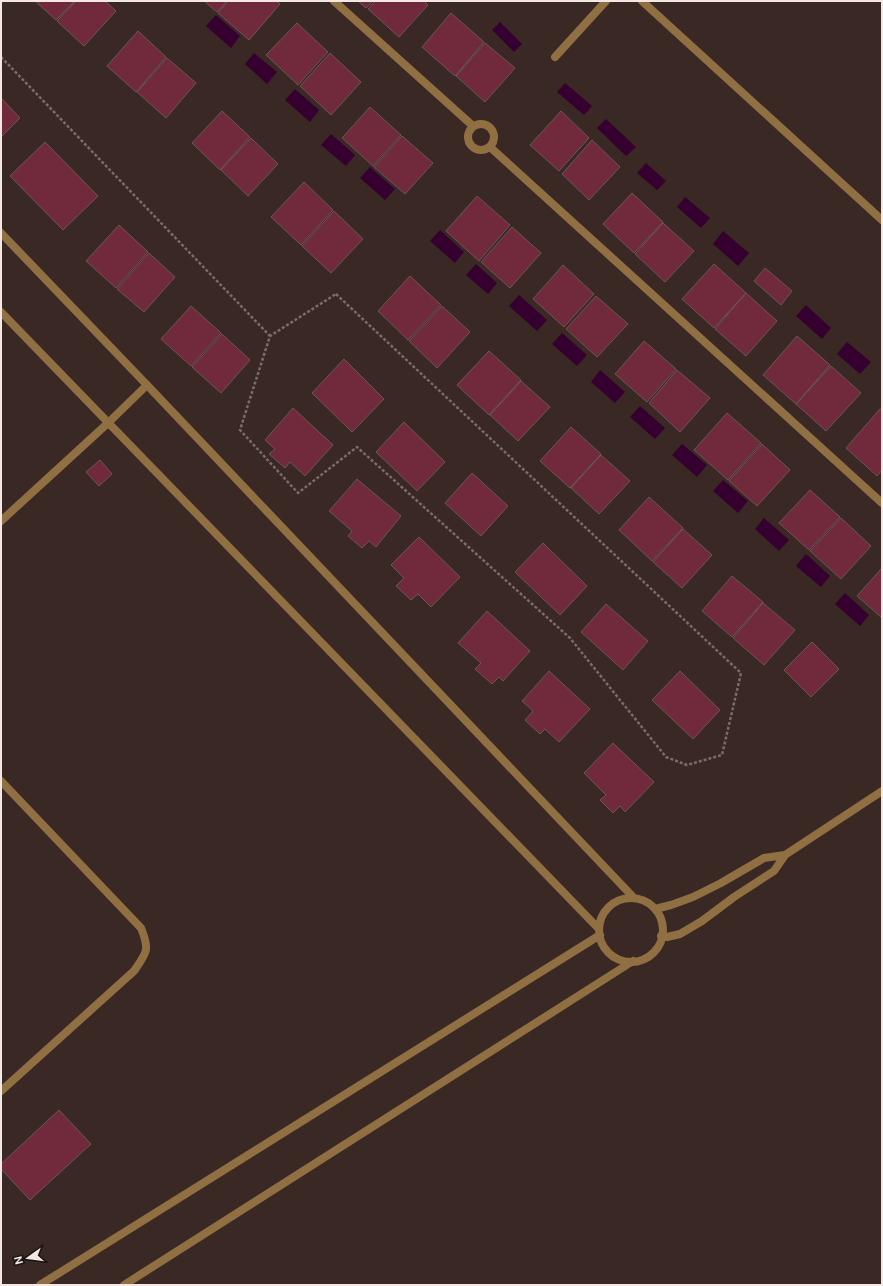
<svg xmlns="http://www.w3.org/2000/svg" width="883" height="1286" viewBox="0 0 883 1286" font-family="'DM Sans',sans-serif">
<style>
.water{fill:#35002f}
.building{fill:#71293c;stroke:#6b575a}
.lines{fill:none;stroke-linecap:round;stroke-linejoin:round}
.path{stroke:#7b6c68;stroke-width:2.5;stroke-dasharray:3 2;stroke-linecap:butt}
.minor{stroke:#906f43;stroke-width:8}
.tertiary{stroke:#906f43;stroke-width:8}
</style>
<rect width="100%" height="100%" fill="#392823"/>
<path class="water" d="M216 15 240 36 231 48 206 26Z
M500 22 522 44 514 52 492 30Z
M254 53 277 72 267 84 245 64Z
M565 83 592 106 584 115 557 92Z
M295 89 319 110 310 122 285 100Z
M606 119 636 147 626 156 597 128Z
M331 134 355 155 346 166 321 145Z
M646 163 666 181 657 190 637 173Z
M370 167 395 189 385 200 360 178Z
M685 197 710 218 701 228 677 207Z
M440 230 464 252 455 263 430 241Z
M723 231 749 253 738 266 713 244Z
M476 264 497 283 488 294 466 275Z
M519 295 547 320 537 331 509 306Z
M806 305 831 328 822 339 796 316Z
M562 333 587 355 577 366 552 344Z
M847 342 871 362 860 374 837 354Z
M600 370 625 392 615 403 591 382Z
M640 406 665 428 655 439 630 417Z
M682 444 707 465 697 477 672 455Z
M723 480 748 501 738 513 713 491Z
M764 518 789 540 779 551 755 529Z
M806 554 830 576 821 587 796 566Z
M845 593 869 615 860 626 835 604Z"/>
<path class="building" d="M35 1H75L56 20Z
M76 1H105L116 11 84 46 57 21Z
M204 1H227L217 12Z
M228 1H276L280 4 249 40 218 13Z
M358 1H373L366 8Z
M375 1H424L428 5 399 37 368 9Z
M451 13 484 42 455 76 422 47Z
M297 23 328 52 298 85 266 55Z
M138 31 166 57 136 92 107 66Z
M485 43 515 68 485 102 456 76Z
M330 53 361 82 331 115 300 86Z
M167 58 196 83 166 118 137 92Z
M1 98 20 118 1 137Z
M370 107 401 135 373 166 342 138Z
M222 111 250 137 220 170 192 143Z
M561 111 589 138 559 171 530 145Z
M402 136 433 163 405 194 374 167Z
M251 138 278 164 248 196 221 170Z
M592 140 620 167 589 200 562 174Z
M45 142 98 196 63 230 10 176Z
M304 182 333 210 301 245 271 217Z
M632 193 663 222 634 253 603 224Z
M477 196 510 225 479 261 446 231Z
M334 211 363 239 331 273 302 246Z
M663 223 694 251 665 282 635 254Z
M119 225 148 252 116 288 86 261Z
M512 227 541 253 510 288 481 262Z
M149 253 175 277 144 312 117 289Z
M714 264 746 293 714 328 682 299Z
M563 265 594 294 564 327 533 299Z
M765 268 792 291 781 305 754 281Z
M410 276 441 305 408 340 378 311Z
M746 293 777 321 746 356 715 329Z
M596 296 628 324 597 357 566 329Z
M191 306 221 333 191 366 161 339Z
M442 306 470 332 437 368 409 341Z
M222 334 250 360 221 393 192 367Z
M797 336 830 365 796 404 763 375Z
M644 341 676 369 647 402 615 374Z
M489 351 521 380 489 415 457 385Z
M344 359 384 399 352 432 312 393Z
M831 366 861 393 826 431 796 404Z
M677 370 710 398 680 432 649 403Z
M521 381 550 407 518 441 490 415Z
M293 408 333 445 305 476 290 462 285 468 269 454 275 449 265 440Z
M880 409 882 410V470L877 476 846 448Z
M727 413 761 443 728 480 694 450Z
M404 422 445 462 417 491 376 452Z
M571 427 601 454 570 488 540 461Z
M762 444 790 470 757 506 729 481Z
M601 455 630 481 599 514 571 488Z
M100 460 112 474 99 486 86 472Z
M472 473 508 506 481 536 445 503Z
M357 479 401 516 376 547 369 541 362 548 348 536 352 531 329 511Z
M810 490 840 517 809 550 779 523Z
M649 497 683 528 652 561 619 530Z
M841 518 871 546 841 579 810 551Z
M683 529 712 555 682 588 653 562Z
M419 537 460 577 431 607 418 594 411 600 396 586 404 578 391 565Z
M543 543 587 586 560 615 515 572Z
M882 568V618L857 596Z
M732 576 763 602 732 637 702 611Z
M763 603 795 630 764 665 733 638Z
M606 604 648 641 623 670 581 632Z
M487 611 530 651 503 681 499 677 492 684 475 669 481 663 458 643Z
M812 642 839 669 811 697 784 670Z
M549 671 590 709 559 742 545 729 540 734 525 720 533 711 522 701Z
M680 671 720 710 693 739 652 700Z
M613 743 654 782 625 812 620 806 613 813 600 800 606 795 584 773Z
M59 1110 91 1144 30 1200 1 1169V1164Z"/>
<g class="lines">
<path class="path" d="M1 57 270 336
M336 294 741 673 722 755 687 765 666 757 570 638 357 447 298 493 240 430 270 336Z"/>
<path class="minor" d="M334 1 473 126
M642 1 882 220
M555 57 606 1
M468 137a13 13 0 1 1 26 0a13 13 0 1 1-26 0Z
M490 147 882 503
M1 521 108 423 147 385
M1 781 141 928C150 950 147 952 134 971L1 1091
M40 1285 600 935
M124 1285 633 961"/>
<path class="tertiary" d="M1 233 147 385 634 898
M1 312 599 929
M599 930a32 32 0 1 1 64 0a32 32 0 1 1-64 0Z
M655 909 671 905 693 897 721 883 764 858 785 855
M661 936 667 937 680 934 702 921 734 897 774 871 785 855 882 791"/>
</g>
<rect width="883" height="1286" fill="none" stroke="#f4e8e4" stroke-width="4"/>
<g transform="translate(28 1258) rotate(256)" stroke="#1b1311" stroke-width="3" paint-order="stroke">
<path d="M0-3L7 15L0 10L-7 15Z" fill="#f4e8e4"/>
<text y="-6" font-size="11" font-weight="bold" text-anchor="middle" fill="#f4e8e4">N</text>
</g>
</svg>
